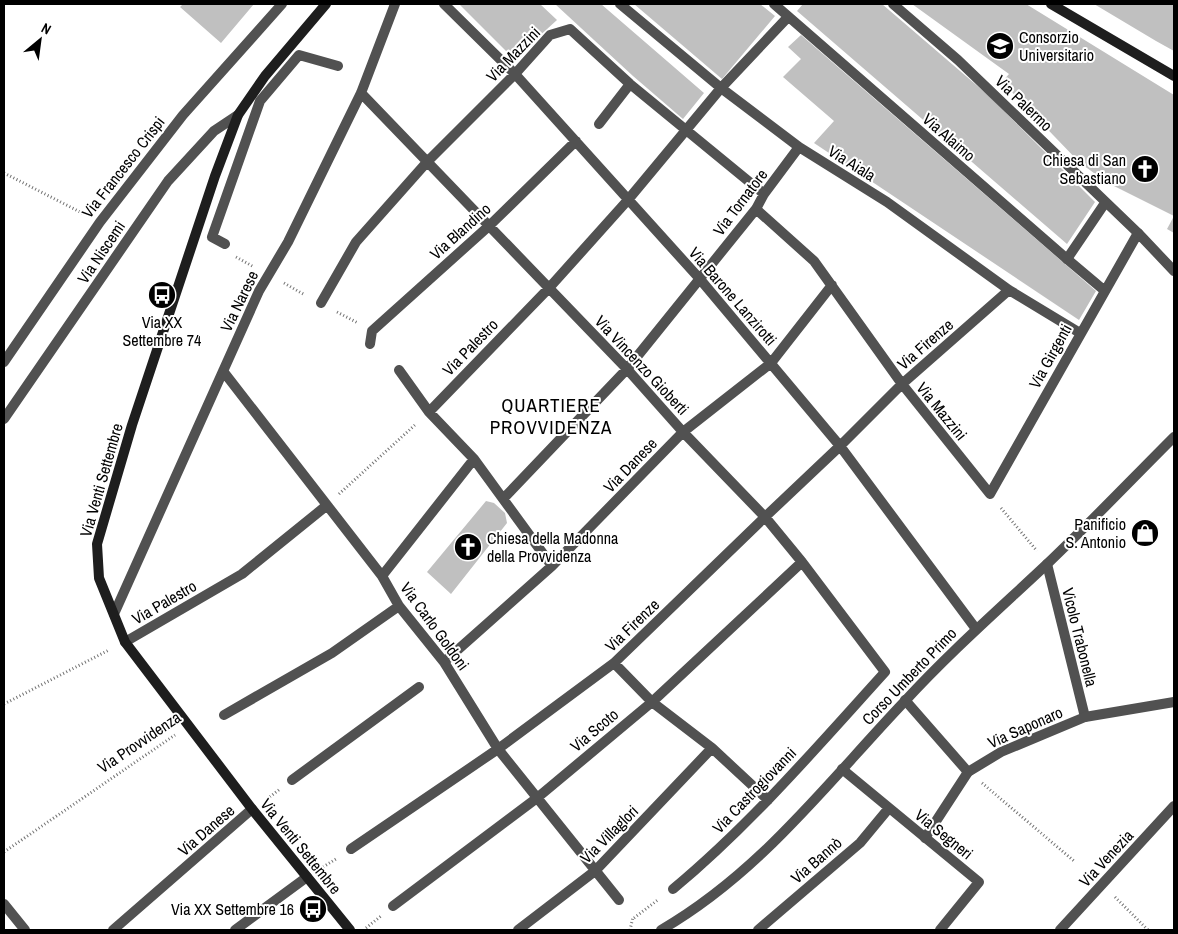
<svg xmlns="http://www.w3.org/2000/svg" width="1178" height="934" viewBox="0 0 1178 934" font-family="'Archivo Narrow',sans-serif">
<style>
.building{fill:#c0c0c0}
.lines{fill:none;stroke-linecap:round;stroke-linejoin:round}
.path{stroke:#737373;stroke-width:3;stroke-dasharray:1 2.5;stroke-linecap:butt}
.lane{stroke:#515151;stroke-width:10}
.street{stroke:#515151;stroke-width:10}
.secondary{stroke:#1e1e1e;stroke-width:10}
.labels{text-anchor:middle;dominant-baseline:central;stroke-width:4;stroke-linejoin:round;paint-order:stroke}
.poi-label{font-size:16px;fill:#000;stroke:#fff;text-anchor:end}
.street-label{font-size:16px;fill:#000;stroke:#fff}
.quarter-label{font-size:19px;letter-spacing:1px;fill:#000;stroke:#fff}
</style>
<rect width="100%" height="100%" fill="#fff"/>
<path class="building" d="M183 4H254L221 43 180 7Z
M459 4H540L557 20 514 59Z
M555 4H601L704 93 683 119 633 76Z
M634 4H760L775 16 722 79Z
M803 4H882L988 95 1095 202 1067 244 797 11Z
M912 4H1026L1174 95V233L1167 229 1174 216 1108 183 1080 163 1002 82 1009 74Z
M1094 4H1174V51L1156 41Z
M801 35 1096 291 1079 320 814 143 834 121 783 77 801 59 788 47Z
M486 501 494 503 505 513 507 523 451 594 427 572Z"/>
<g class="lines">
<path class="path" d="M4 173 84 214
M236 257 254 267
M284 283 305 295
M337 312 358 323
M339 494 416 424
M1001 508 1037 551
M4 704 109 650
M982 783 1074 861
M267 799 280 789
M4 852 175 735
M323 867 336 859
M1115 897 1148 930
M634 918 659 899
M366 928 381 916
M630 930 633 917"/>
<path class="lane" d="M444 4 515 74 699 278 840 446 976 629
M620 4 721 88 799 147 887 202 1009 290 1080 333
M774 4 1067 259 1105 291
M361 93 627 369 683 432 765 517 802 562 885 672C817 747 751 824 673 889
M599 124 630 84
M756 209 814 261 902 384 990 494 1138 233 1174 271
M225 244 212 237 260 101 299 55 338 66
M321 303 356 242 427 162 515 74 550 35 570 29 630 84 764 194
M370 344 372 331 490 225 576 141
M399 370 429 412 474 459 552 566
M223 371 382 576 399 606 444 662 498 749 619 900
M429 412 549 288 627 201 721 88 788 17
M504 498 627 369 756 209 764 194 799 147
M1047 564 1085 717
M382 576 474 459
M114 614 259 291 288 242 361 93 395 4
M125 642 242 574 326 506
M444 662 552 566 683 432 771 363 832 285
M614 663 652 702 712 748 768 800
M905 700 968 772
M224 715 332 653 399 606
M842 769 979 882 940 930
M292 780 419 687
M351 849 498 749 614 663 765 517 840 446 902 384 1009 290
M393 906 537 798 652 702 802 562
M113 930 252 809
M235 930 307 877
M518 930 595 871 712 748
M758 930 860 843 889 808
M1060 930 1174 806"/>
<path class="street" d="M893 4 958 60 1138 233
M1067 259 1105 203
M4 362 100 222 183 115 282 4
M4 419 168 181 214 131 238 115
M925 838 968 772 1001 752 1085 717 1174 702
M4 904 25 930
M661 930C761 872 827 783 905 701 949 653 998 610 1046 565 1090 523 1132 479 1174 437"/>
<path class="secondary" d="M326 4 265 76 238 115 215 176 132 425 97 544 99 578 125 642 252 809 350 930
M1051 4 1174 76"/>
</g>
<defs>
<symbol id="university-disc" viewBox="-11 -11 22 22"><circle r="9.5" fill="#000" stroke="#fff"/><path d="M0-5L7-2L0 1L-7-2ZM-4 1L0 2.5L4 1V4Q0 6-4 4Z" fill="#fff"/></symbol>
<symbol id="church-disc" viewBox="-11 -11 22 22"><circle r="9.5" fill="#000" stroke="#fff"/><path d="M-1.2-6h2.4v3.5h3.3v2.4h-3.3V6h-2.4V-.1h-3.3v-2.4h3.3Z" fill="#fff"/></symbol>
<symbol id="bus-disc" viewBox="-11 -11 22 22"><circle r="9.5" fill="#000" stroke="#fff"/><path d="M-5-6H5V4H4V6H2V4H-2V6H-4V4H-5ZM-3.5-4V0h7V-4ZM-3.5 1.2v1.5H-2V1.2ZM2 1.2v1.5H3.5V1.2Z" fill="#fff"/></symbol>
<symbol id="shop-disc" viewBox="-11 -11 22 22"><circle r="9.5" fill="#000" stroke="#fff"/><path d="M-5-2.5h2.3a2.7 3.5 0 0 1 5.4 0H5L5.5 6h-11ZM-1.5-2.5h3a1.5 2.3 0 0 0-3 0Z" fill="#fff"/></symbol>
</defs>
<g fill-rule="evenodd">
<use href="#university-disc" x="984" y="30" width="32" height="32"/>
<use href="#church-disc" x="1129" y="153" width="32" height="32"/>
<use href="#bus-disc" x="146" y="279" width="32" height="32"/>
<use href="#shop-disc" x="1129" y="517" width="32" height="32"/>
<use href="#church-disc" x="452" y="531" width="32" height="32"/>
<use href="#bus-disc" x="297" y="893" width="32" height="32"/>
</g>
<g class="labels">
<g class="poi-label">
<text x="1019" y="37" text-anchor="start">Consorzio<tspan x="1019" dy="18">Universitario</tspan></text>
<text x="1126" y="160">Chiesa di San<tspan x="1126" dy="18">Sebastiano</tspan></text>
<text x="162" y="322" text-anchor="middle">Via XX<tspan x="162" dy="18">Settembre 74</tspan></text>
<text x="1126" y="524">Panificio<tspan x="1126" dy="18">S. Antonio</tspan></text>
<text x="487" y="538" text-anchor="start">Chiesa della Madonna<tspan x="487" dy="18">della Provvidenza</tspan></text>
<text x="294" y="909">Via XX Settembre 16</text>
</g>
<g class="street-label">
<text transform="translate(513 54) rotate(-46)">Via Mazzini</text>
<text transform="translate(1024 103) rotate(44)">Via Palermo</text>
<text transform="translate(949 137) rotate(41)">Via Alaimo</text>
<text transform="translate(852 163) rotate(32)">Via Aiala</text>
<text transform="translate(123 167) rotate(-52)">Via Francesco Crispi</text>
<text transform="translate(740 202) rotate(-53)">Via Tornatore</text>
<text transform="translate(460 231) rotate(-42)">Via Blandino</text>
<text transform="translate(101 252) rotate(-56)">Via Niscemi</text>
<text transform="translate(733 296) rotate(49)">Via Barone Lanzirotti</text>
<text transform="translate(239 301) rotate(-64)">Via Narese</text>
<text transform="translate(925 344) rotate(-41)">Via Firenze</text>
<text transform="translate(470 347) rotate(-46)">Via Palestro</text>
<text transform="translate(1050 356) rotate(-61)">Via Girgenti</text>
<text transform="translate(642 365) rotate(47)">Via Vincenzo Gioberti</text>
<text transform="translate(942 411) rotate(51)">Via Mazzini</text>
<text transform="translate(630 465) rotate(-46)">Via Danese</text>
<text transform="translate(101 480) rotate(-74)">Via Venti Settembre</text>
<text transform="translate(164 602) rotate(-30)">Via Palestro</text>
<text transform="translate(632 625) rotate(-44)">Via Firenze</text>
<text transform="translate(435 626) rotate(54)">Via Carlo Goldoni</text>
<text transform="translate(1080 637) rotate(76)">Vicolo Trabonella</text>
<text transform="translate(909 676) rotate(-46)">Corso Umberto Primo</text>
<text transform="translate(1025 727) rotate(-24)">Via Saponaro</text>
<text transform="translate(594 730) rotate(-40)">Via Scoto</text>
<text transform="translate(139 742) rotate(-34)">Via Provvidenza</text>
<text transform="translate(754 790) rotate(-46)">Via Castrogiovanni</text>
<text transform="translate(206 830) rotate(-41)">Via Danese</text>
<text transform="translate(609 834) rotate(-45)">Via Villaglori</text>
<text transform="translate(944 834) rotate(39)">Via Segneri</text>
<text transform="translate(301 846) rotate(51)">Via Venti Settembre</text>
<text transform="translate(1106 858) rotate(-47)">Via Venezia</text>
<text transform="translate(816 860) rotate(-41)">Via Bannò</text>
</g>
<g class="quarter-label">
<text x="551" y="405">QUARTIERE<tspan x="551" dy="22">PROVVIDENZA</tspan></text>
</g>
</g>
<rect width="1178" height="934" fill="none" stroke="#000000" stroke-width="10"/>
<g transform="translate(40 40) rotate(29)" stroke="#ffffff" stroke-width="4" paint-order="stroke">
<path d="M0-4L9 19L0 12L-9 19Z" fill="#000000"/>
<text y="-8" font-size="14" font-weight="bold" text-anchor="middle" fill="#000000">N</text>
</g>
</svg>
